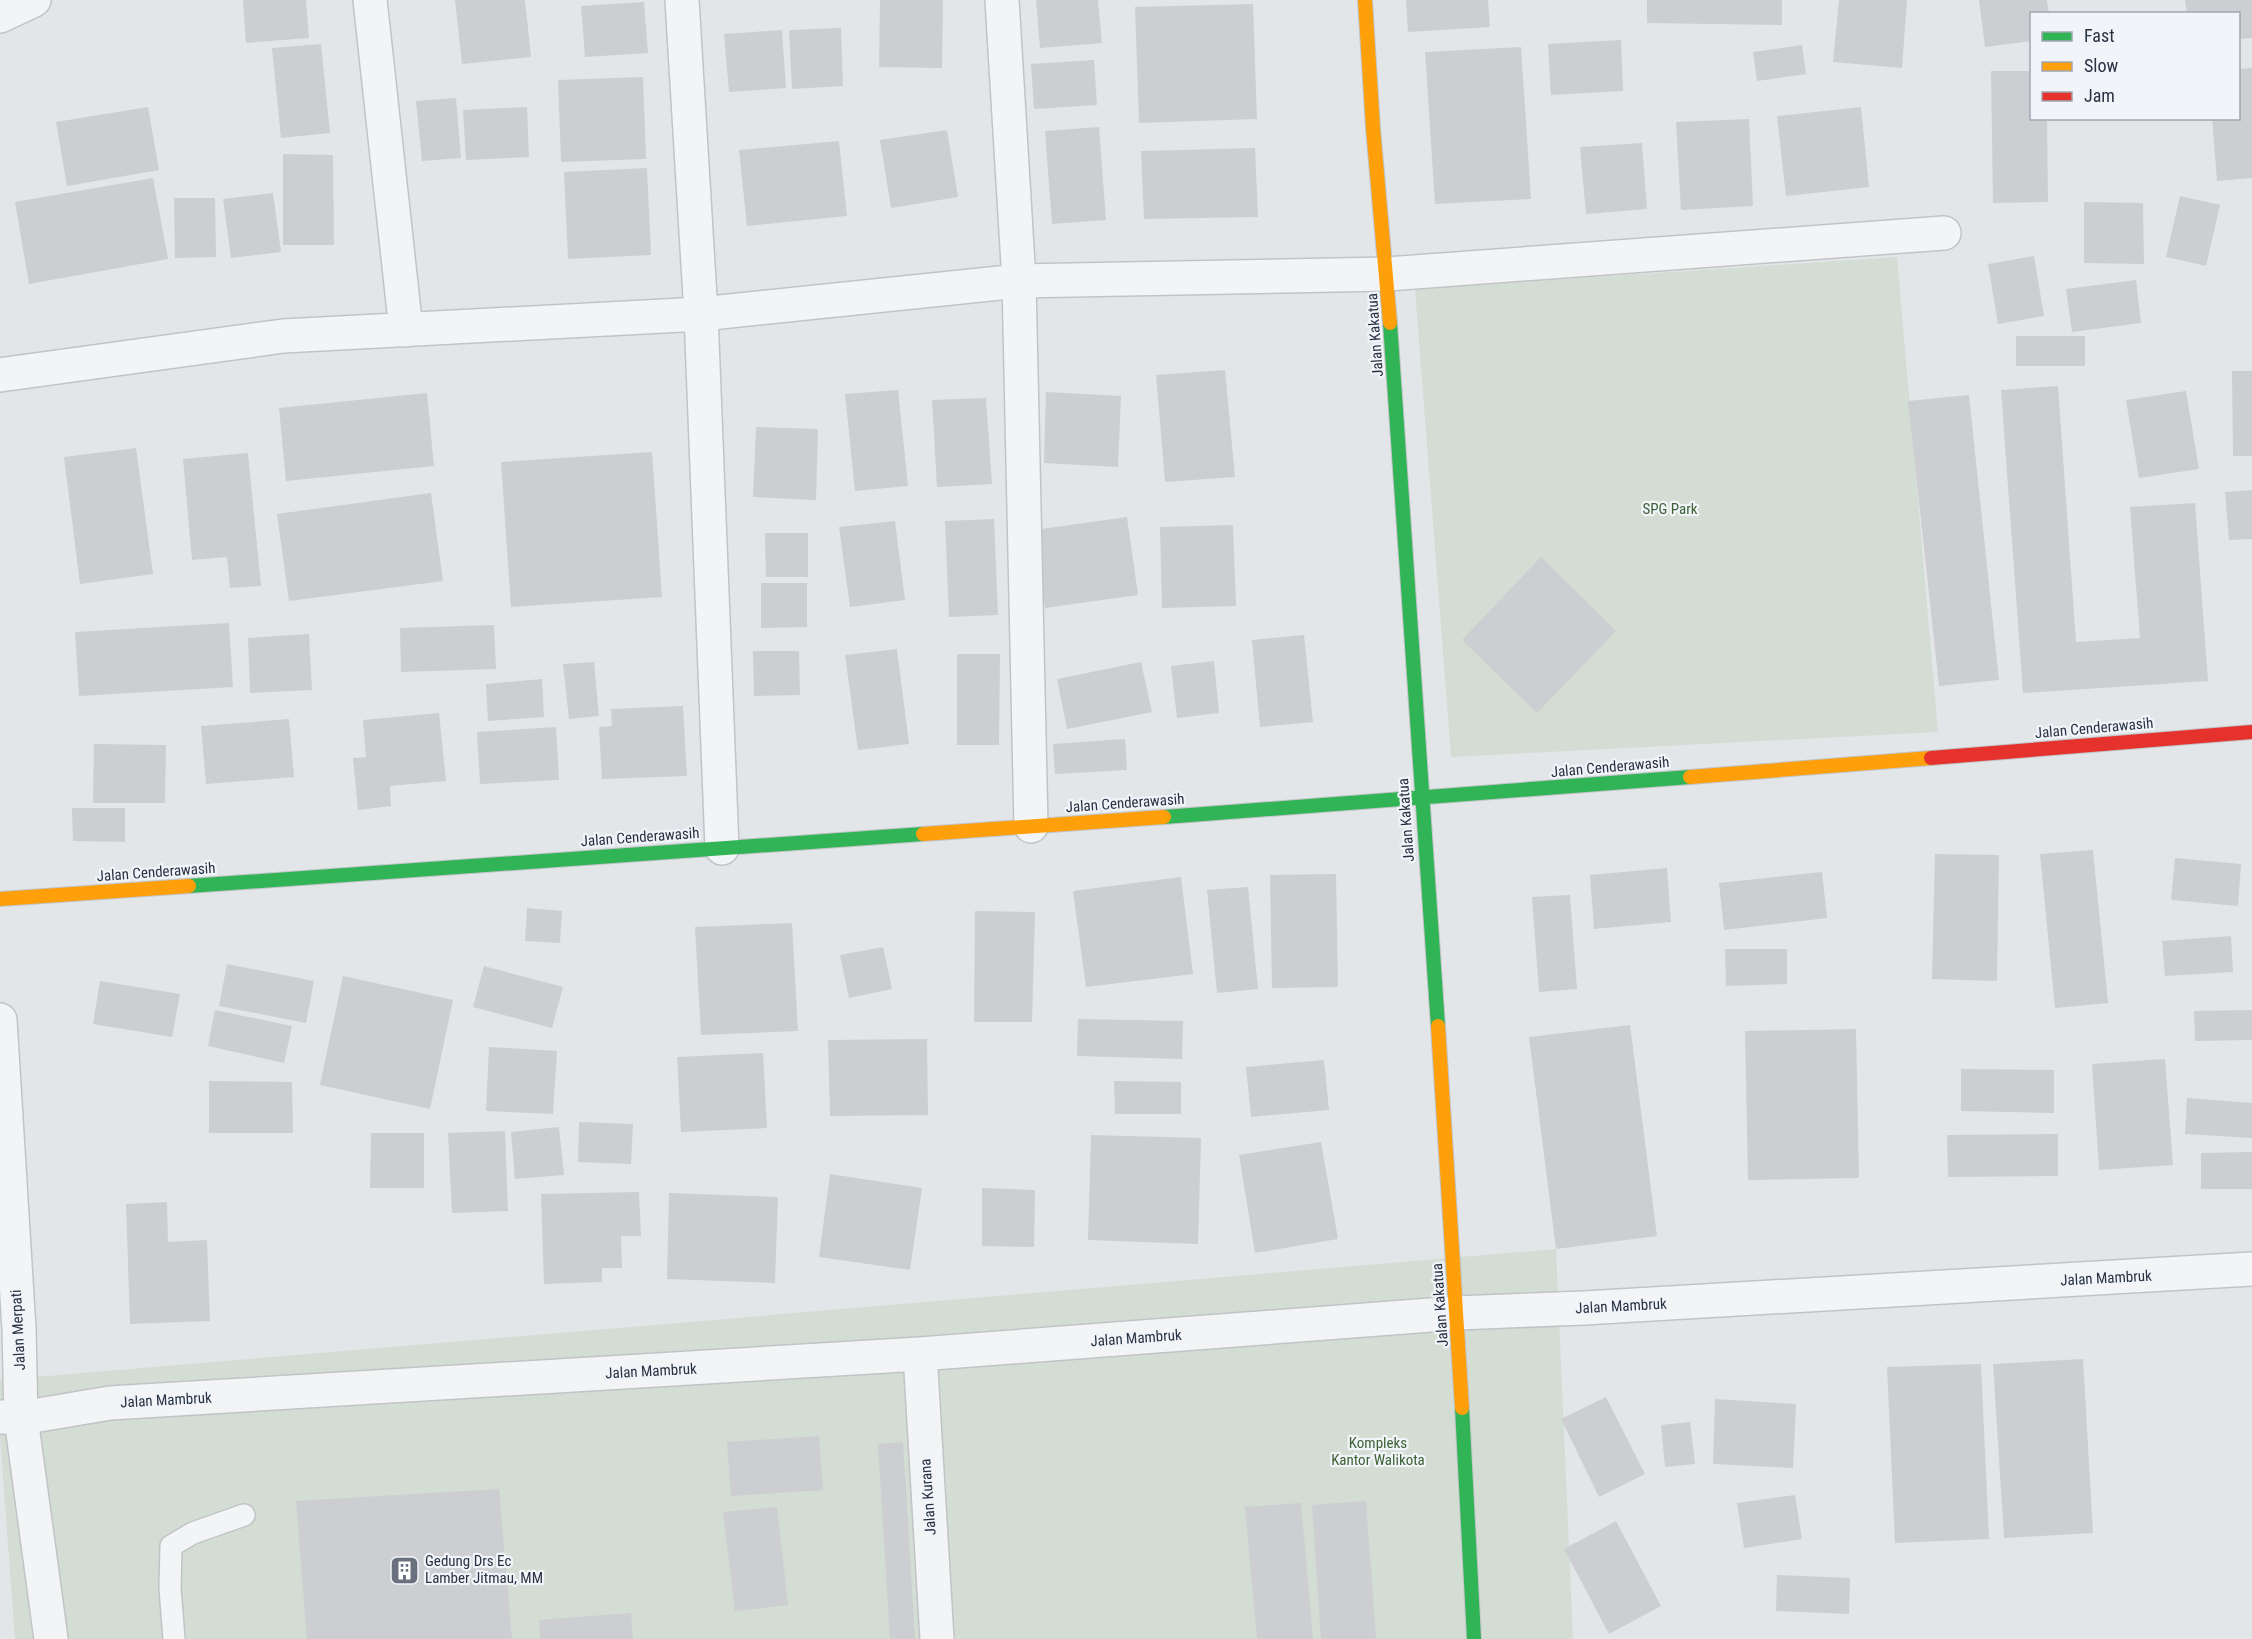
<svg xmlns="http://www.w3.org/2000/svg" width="2252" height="1639" viewBox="0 0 2252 1639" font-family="'Roboto Condensed',sans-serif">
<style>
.green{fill:#d3ddd3}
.building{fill:#ccced1}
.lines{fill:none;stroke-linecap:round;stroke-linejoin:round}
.lane-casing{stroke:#c1c4c7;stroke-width:24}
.street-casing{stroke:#c1c4c7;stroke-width:36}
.fast-casing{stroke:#c1c4c7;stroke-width:16}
.slow-casing{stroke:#c1c4c7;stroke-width:16}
.jam-casing{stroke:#c1c4c7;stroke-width:16}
.lane{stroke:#f3f4f5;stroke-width:21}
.street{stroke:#f3f4f5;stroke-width:33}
.fast{stroke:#30b455;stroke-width:14}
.slow{stroke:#ff9f0a;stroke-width:14}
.jam{stroke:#e5322d;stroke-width:14}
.labels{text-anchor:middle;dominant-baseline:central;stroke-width:4.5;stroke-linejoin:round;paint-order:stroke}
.street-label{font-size:15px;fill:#283244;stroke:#f1f4f8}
.park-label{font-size:15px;fill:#3c6134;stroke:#f1f4f8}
.poi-label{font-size:15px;fill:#283244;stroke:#f1f4f8;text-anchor:start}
</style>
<rect width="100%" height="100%" fill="#e3e6e9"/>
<path class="green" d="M1897 257 1938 732 1451 757 1415 289Z
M1556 1249 1573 1639H15L0 1436V1380Z"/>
<path class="building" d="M243 0H306L309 38 246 43Z
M455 0H525L531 57 462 64Z
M880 0H943L942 68 879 67Z
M1036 0H1098L1102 43 1040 48Z
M1406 0H1488L1490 27 1408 32Z
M1647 0H1782V25L1647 23Z
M1839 0H1907L1902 68 1833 62Z
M1979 0H2047L2049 14H2032V41L1985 47Z
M2185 0H2252V38L2238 39V14H2187Z
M644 2 648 53 585 57 581 6Z
M1253 4 1257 119 1139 123 1135 7Z
M841 28 843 86 792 89 789 30Z
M782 30 786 88 729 92 724 34Z
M1621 40 1623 91 1551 95 1548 44Z
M321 44 330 133 281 138 272 48Z
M1802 45 1806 74 1757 81 1753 52Z
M1521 47 1531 199 1435 204 1425 52Z
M1094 60 1097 105 1034 109 1031 64Z
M2252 68V178L2217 181 2212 118H2238V69Z
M1991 71H2032V118H2047L2048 202 1993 203Z
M643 77 646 159 561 162 558 80Z
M456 98 461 158 422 161 416 101Z
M148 107 159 170 67 186 56 122Z
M527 107 529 157 466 160 463 110Z
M1861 107 1869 187 1786 196 1777 116Z
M1749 119 1753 206 1681 210 1676 122Z
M1099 127 1106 220 1052 224 1045 131Z
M947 130 958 197 891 208 880 140Z
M839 141 847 216 747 226 739 150Z
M1642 143 1647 209 1586 214 1580 147Z
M1255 148 1258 217 1144 219 1141 151Z
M283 154 333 155 334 245H283Z
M647 168 651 255 568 259 564 172Z
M153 178 168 259 29 284 15 202Z
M273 193 281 252 231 258 223 199Z
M2180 196 2220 205 2206 266 2166 257Z
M174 198H215L216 257 175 258Z
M2084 202 2143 203 2144 264 2084 263Z
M2034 256 2044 316 1998 324 1988 264Z
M2136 280 2141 323 2072 332 2066 289Z
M2016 336H2085V366H2016Z
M1225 370 1235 477 1165 482 1156 375Z
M2232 371H2252V456H2233Z
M2058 386 2076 642 2140 638 2130 507 2195 503 2208 681 2023 693 2001 390Z
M898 390 908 486 855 491 845 394Z
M2186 391 2199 469 2139 478 2126 400Z
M1046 392 1121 396 1118 467 1044 463Z
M427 393 434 466 286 481 279 408Z
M1969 395 1999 680 1939 686 1908 401Z
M986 398 992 484 937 487 932 400Z
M756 427 818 429 816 500 753 497Z
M136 448 153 574 80 584 64 457Z
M652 452 662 597 511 607 501 462Z
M248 453 261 586 230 588 227 557 192 560 183 459Z
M2252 490V539L2229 540 2225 492Z
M431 493 443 581 289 601 277 514Z
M1127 517 1138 595 1045 608 1034 530Z
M994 519 998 615 949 617 945 521Z
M895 521 905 600 850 607 839 527Z
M1233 525 1236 606 1162 608 1160 527Z
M765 533H808V577H766Z
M1541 557 1616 631 1537 713 1462 640Z
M761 583H807V627L761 628Z
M229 623 233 687 79 696 75 632Z
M494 625 496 669 401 672 400 628Z
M309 634 312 690 250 693 248 638Z
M1304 635 1313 722 1260 727 1252 640Z
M897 649 909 744 858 750 845 655Z
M753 651H799L800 695 754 696Z
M957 654H1000L999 745H957Z
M1214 661 1219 713 1177 718 1171 666Z
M594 662 599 716 569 719 563 664Z
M1141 662 1152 712 1067 729 1057 679Z
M542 679 544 717 488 721 486 684Z
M683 706 687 776 602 779 599 727 612 726 611 709Z
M439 713 446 781 390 786 391 806 358 810 353 758 366 757 363 720Z
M289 719 294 777 206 784 201 726Z
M556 727 559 780 480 784 477 732Z
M1125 739 1127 770 1055 774 1053 744Z
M94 744 166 745 165 803H93Z
M72 808H125V842L73 841Z
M2093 850 2108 1003 2055 1008 2040 854Z
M1935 854 1999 855 1997 981 1932 979Z
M2175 858 2241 864 2238 906 2171 900Z
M1667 868 1671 922 1594 929 1590 875Z
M1822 872 1827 918 1724 930 1719 883Z
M1336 874 1338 987 1272 988 1270 875Z
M1181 877 1193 974 1086 987 1073 891Z
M1248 887 1258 989 1217 993 1207 890Z
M1570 895 1577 989 1539 992 1532 897Z
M527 908 562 911 560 943 525 941Z
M975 911 1035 912 1032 1022H974Z
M792 923 798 1031 701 1035 695 927Z
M2231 936 2233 972 2165 976 2162 941Z
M883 947 892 989 849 998 840 955Z
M1725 949H1787V984L1726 986Z
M227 964 314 981 306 1023 219 1006Z
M484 966 563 987 552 1028 473 1007Z
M343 976 453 1000 430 1109 320 1085Z
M100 981 180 994 172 1037 93 1024Z
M215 1010 292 1026 284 1063 208 1046Z
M2252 1010V1040L2195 1041 2194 1011Z
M1078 1019 1183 1021 1182 1059 1077 1056Z
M1630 1025 1657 1236 1556 1249 1529 1037Z
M1856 1029 1859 1178 1748 1180 1745 1031Z
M927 1039 928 1115 830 1116 828 1040Z
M489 1047 557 1051 553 1114 486 1111Z
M763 1053 767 1128 681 1132 677 1057Z
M2165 1059 2173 1165 2099 1170 2092 1064Z
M1324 1060 1329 1110 1251 1117 1246 1067Z
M1961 1069 2054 1070V1113L1961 1111Z
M209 1081 292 1082 293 1133H209Z
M1114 1081 1181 1082V1114H1115Z
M2187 1098 2252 1103V1138L2185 1134Z
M579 1122 633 1124 631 1164 578 1162Z
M559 1127 564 1175 515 1179 511 1132Z
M505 1131 508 1211 452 1213 448 1133Z
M371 1133H424V1188H370Z
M2058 1134V1176L1948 1177 1947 1135Z
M1091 1135 1201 1138 1198 1244 1088 1240Z
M1321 1142 1338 1239 1255 1253 1239 1155Z
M2252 1152V1189H2201V1153Z
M830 1174 922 1188 910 1270 819 1257Z
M982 1188 1035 1190 1034 1247 982 1246Z
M639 1192 641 1236H621L622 1268H602V1282L544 1284 541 1194Z
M669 1193 778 1197 775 1283 667 1279Z
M167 1202 168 1242 207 1240 210 1321 130 1324 126 1204Z
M2083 1359 2093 1533 2004 1538 1993 1364Z
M1981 1364 1989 1539 1895 1543 1887 1367Z
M1606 1397 1645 1474 1599 1497 1561 1419Z
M1715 1399 1796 1404 1793 1468 1713 1464Z
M1690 1422 1695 1464 1665 1467 1661 1425Z
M819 1436 823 1490 731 1496 727 1442Z
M903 1442 915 1639H890L878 1444Z
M499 1489 512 1639H307L296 1501Z
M1795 1495 1802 1539 1744 1548 1737 1503Z
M1366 1501 1376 1639H1321L1312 1505Z
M1301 1503 1313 1639H1257L1245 1507Z
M777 1507 788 1605 735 1611 723 1512Z
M1616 1521 1661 1606 1609 1634 1564 1549Z
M1777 1575 1850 1578 1849 1614 1776 1611Z
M631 1613 633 1639H540L539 1620Z"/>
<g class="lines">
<defs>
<path id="lane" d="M174 1639 170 1588 171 1546 193 1533 244 1515"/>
<path id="street" d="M370 0 406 330
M682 0 701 314 722 848
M1002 0 1019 281 1031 826
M0 16 34 0
M0 375 283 336 701 314 1019 281 1387 274 1944 233
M0 1020 19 1329 21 1418 51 1639
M920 1354 937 1639
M0 1417 21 1418 110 1403 920 1354 1457 1313 1584 1308 2252 1269"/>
<path id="fast" d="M1390 323 1438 1026
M1164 817 1690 777
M189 886 923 834
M1462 1408 1474 1639"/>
<path id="slow" d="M1365 0 1373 128 1390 323
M1690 777 1931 758
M923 834 1164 817
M0 899 189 886
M1438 1026 1462 1408"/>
<path id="jam" d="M1931 758 2252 732"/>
</defs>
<use href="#lane" class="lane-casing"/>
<use href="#street" class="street-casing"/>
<use href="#fast" class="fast-casing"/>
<use href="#slow" class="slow-casing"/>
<use href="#jam" class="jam-casing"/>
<use href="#lane" class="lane"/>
<use href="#street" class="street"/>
<use href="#fast" class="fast"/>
<use href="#slow" class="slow"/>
<use href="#jam" class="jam"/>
</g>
<defs>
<symbol id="building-square" viewBox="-11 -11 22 22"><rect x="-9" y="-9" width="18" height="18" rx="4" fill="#69717e" stroke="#f1f4f8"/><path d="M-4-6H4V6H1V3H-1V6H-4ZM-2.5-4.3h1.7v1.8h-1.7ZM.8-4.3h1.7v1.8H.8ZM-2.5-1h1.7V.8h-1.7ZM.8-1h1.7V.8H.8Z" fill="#fff"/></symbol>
</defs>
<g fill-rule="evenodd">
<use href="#building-square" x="388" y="1554" width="33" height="33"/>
</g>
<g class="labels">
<g class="street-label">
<text transform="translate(1375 335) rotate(-94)">Jalan Kakatua</text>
<text transform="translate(2094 728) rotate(-5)">Jalan Cenderawasih</text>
<text transform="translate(1610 767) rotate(-5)">Jalan Cenderawasih</text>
<text transform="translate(1125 803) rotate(-4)">Jalan Cenderawasih</text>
<text transform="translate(1406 820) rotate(-94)">Jalan Kakatua</text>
<text transform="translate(640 837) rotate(-4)">Jalan Cenderawasih</text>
<text transform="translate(156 872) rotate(-4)">Jalan Cenderawasih</text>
<text transform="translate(2106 1278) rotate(-3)">Jalan Mambruk</text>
<text transform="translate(1440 1305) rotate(-94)">Jalan Kakatua</text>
<text transform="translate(1621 1306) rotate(-3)">Jalan Mambruk</text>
<text transform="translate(18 1330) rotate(-93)">Jalan Merpati</text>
<text transform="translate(1136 1338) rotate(-4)">Jalan Mambruk</text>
<text transform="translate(651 1371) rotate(-3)">Jalan Mambruk</text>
<text transform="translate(166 1400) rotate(-3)">Jalan Mambruk</text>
<text transform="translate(928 1497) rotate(-94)">Jalan Kurana</text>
</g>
<g class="park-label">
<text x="1670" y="509">SPG Park</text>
<text x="1378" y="1443">Kompleks<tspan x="1378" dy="17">Kantor Walikota</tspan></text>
</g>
<g class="poi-label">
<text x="425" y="1561">Gedung Drs Ec<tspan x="425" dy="17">Lamber Jitmau, MM</tspan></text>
</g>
</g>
<rect x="2030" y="12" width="210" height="108" fill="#f1f4f8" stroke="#a1a6b0" stroke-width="1.5"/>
<rect x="2042" y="32" width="30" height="9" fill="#30b455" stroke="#a1a6b0" stroke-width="1.5"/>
<text x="2084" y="42" font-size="18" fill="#283244">Fast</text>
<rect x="2042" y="62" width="30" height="9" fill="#ff9f0a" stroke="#a1a6b0" stroke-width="1.5"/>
<text x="2084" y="72" font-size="18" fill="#283244">Slow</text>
<rect x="2042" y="92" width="30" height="9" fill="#e5322d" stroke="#a1a6b0" stroke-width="1.5"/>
<text x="2084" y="102" font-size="18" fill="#283244">Jam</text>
</svg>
